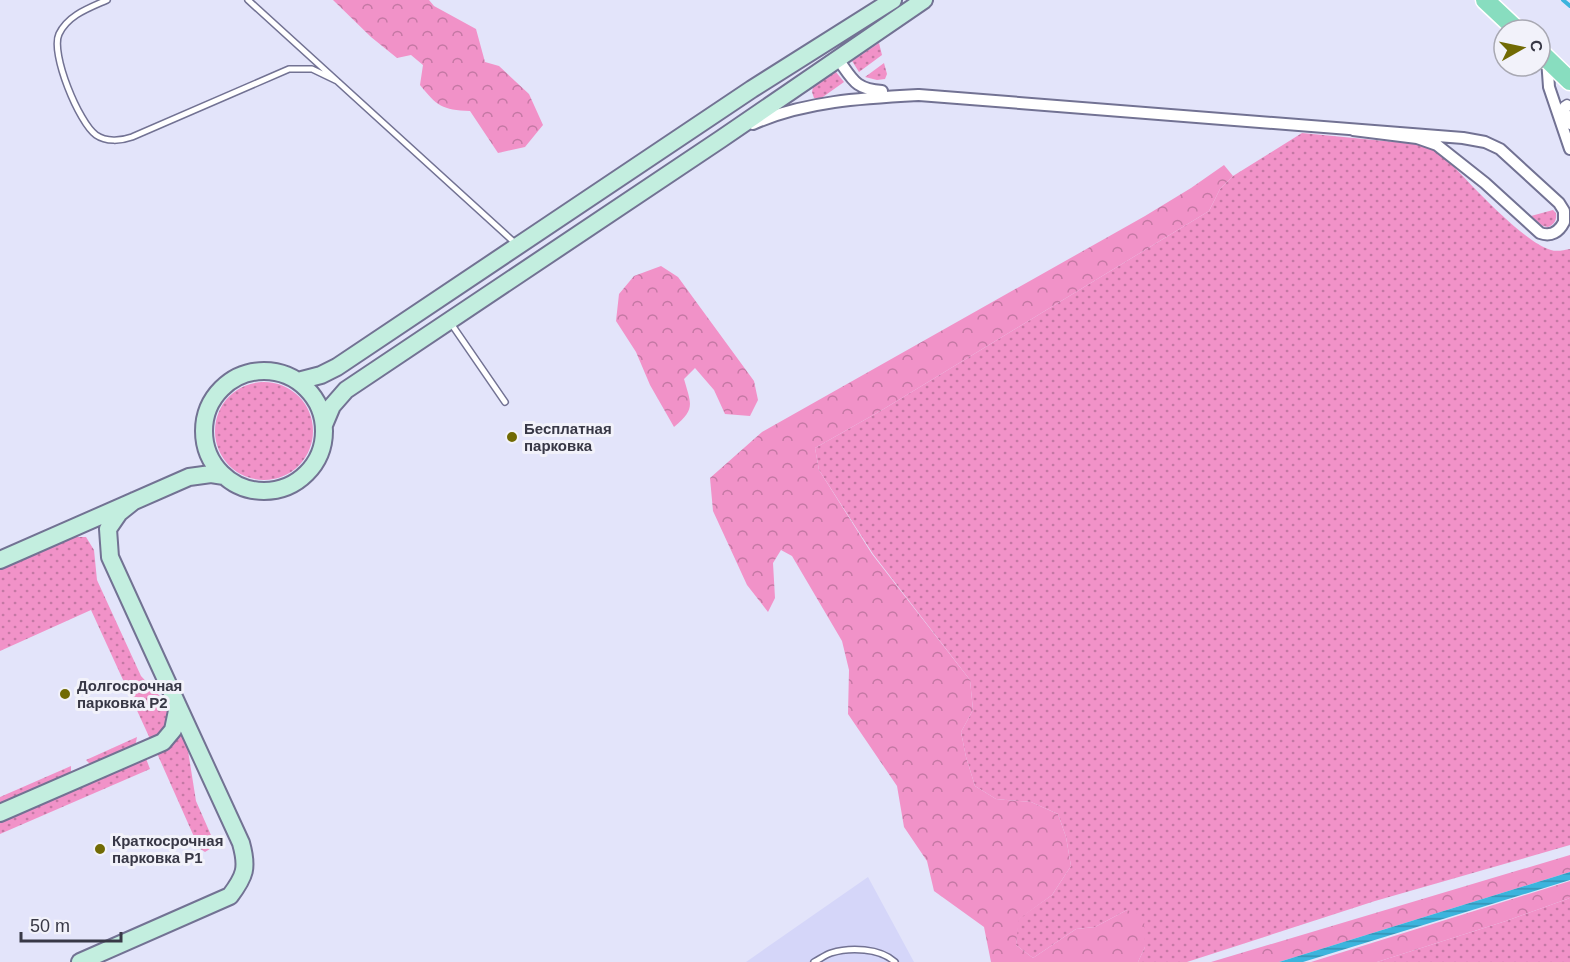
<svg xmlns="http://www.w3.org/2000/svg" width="1570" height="962" viewBox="0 0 1570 962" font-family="Arial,sans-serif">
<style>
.built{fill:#d5d6f9}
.grass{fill:url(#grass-dots)}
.forest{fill:url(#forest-crowns)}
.water{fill:url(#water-rules)}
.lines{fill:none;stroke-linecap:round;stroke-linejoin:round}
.stream{stroke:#3cb4dd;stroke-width:4}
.service-casing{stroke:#727293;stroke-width:8}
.pedestrian-casing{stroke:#727293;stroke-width:11}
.minor-casing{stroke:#727293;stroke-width:14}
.secondary-casing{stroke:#727293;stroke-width:20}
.primary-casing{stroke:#fff;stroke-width:21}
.service{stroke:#fff;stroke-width:5}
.pedestrian{stroke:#fff;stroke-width:8}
.minor{stroke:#fff;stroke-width:10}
.secondary{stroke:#c3eedf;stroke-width:16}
.primary{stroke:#88ddbf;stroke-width:18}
.poi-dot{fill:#716a04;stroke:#f2f2fa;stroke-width:2}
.labels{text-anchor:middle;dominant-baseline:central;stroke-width:6;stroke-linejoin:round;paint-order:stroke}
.poi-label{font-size:15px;font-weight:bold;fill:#383846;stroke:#f2f2fa;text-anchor:start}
</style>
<defs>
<pattern id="grass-dots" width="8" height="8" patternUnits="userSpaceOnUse" patternTransform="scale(1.5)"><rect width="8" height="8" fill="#f192c8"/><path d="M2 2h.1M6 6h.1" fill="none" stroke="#c478a4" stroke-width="1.8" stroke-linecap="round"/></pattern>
<pattern id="forest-crowns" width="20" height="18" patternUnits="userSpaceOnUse" patternTransform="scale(1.5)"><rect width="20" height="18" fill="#f192c8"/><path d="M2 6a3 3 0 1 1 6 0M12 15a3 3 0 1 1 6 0" fill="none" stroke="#c478a4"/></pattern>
<pattern id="water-rules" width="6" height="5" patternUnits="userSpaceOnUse" patternTransform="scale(1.5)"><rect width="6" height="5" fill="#3cb4dd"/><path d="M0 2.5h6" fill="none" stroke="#3393b5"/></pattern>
</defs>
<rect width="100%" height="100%" fill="#e3e4fa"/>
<path class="built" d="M868 877 914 962H746Z"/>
<path class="grass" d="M879 43 882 55 859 72 852 61Z
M884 63 887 74 885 79 877 80 865 77Z
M836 72 844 82 820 99 814 98 812 92 813 87Z
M1302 133 1426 145 1441 153C1464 177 1522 242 1551 250 1557 252 1564 250 1570 249V845L1375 901 1187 962H1138L1145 947 1127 910 1095 927 1076 929 1033 958 1016 945 1018 919 1052 895 1071 866 1066 837 1058 814 1031 802 996 799 975 786 966 757 961 732 973 710 970 680 873 554 819 470 815 448 882 410 1209 211 1220 189 1233 176Z
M1553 210 1556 213C1557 220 1554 225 1548 227L1543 226 1531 216Z
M215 431a49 49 0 1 1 98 0a49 49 0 1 1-98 0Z
M73 537H86L94 550 97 580 141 676 170 707 165 733 151 741 91 610 0 651V569Z
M180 726 186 738 196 801 214 842 213 847 205 852 199 848 156 751Z
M137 737 135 747 97 764 89 763 86 760Z
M145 756 150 769 0 834V819Z
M71 766V771L66 777 0 806V797Z
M1570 898V962H1377L1506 921Z"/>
<path class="forest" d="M333 0H429L434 6 476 29 485 62 499 66 529 94 543 125 525 147 498 153 470 111C442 110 437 106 420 85L423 65 411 55 397 58 371 37Z
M1224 165 1233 176 1220 189 1209 211 882 410 815 448 819 470 872 554 970 680 973 710 961 732 966 757 975 786 996 799 1031 802 1058 814 1066 837 1071 866 1052 895 1019 919 1016 945 1033 958 1076 929 1095 927 1127 910 1144 917 1145 947 1138 962H991L984 927 934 891 927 861 904 827 897 786 848 714 849 670 842 641 792 556 781 550 773 563 775 598 768 612 747 585 713 511 710 478 762 432 1145 216 1191 188Z
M661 266 678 277 754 381 758 400 750 416 725 414 714 390 695 368 684 379C691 404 696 409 674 427L650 385 636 352 616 321 619 294 634 276Z
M1570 855V872L1279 962H1211Z
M1570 881V898L1506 921 1377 962H1311Z"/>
<path class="water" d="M1570 872V880L1303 962H1279Z"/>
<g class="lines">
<path class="stream" d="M1563 0 1570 6"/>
<defs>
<path id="service" d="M107 0C89 8 68 15 59 34 50 53 79 123 96 135 106 142 121 141 132 137L289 69H312L337 81
M248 0 515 243
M450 322 505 402
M814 962C820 959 825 955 831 953 850 947 880 948 895 962"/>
<path id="pedestrian" d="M1570 106 1567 104 1564 106 1570 125"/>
<path id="minor" d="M838 59C853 80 855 89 882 91
M1547 59 1549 87 1570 149
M753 124C805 101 863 98 919 95L1463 138 1485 142 1500 149 1559 203 1564 211V222C1559 232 1551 237 1540 233L1485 183 1437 145 1417 138 1353 130"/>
<path id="secondary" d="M204 431a60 60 0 1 1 120 0a60 60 0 1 1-120 0Z
M298 381 321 375 337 367 752 89 893 0
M324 425 332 406 346 390 721 139 924 0
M0 560 189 477 211 474 224 476
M0 813 163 742 173 730 178 706 110 557 108 529 119 513 134 501
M80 962 230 896C245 876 248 868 241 843L178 706"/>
<path id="primary" d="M1485 0 1517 30
M1540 52 1570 81"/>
</defs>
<use href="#service" class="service-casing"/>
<use href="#pedestrian" class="pedestrian-casing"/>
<use href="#minor" class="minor-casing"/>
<use href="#secondary" class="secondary-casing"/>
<use href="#primary" class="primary-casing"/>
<use href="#service" class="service"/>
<use href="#pedestrian" class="pedestrian"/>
<use href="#minor" class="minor"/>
<use href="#secondary" class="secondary"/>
<use href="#primary" class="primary"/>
</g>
<g class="poi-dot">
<circle cx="512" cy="437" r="6"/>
<circle cx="65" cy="694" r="6"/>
<circle cx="100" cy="849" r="6"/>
</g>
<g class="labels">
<g class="poi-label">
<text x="524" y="428">Бесплатная<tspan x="524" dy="17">парковка</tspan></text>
<text x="77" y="685">Долгосрочная<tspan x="77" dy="17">парковка P2</tspan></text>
<text x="112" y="840">Краткосрочная<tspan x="112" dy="17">парковка P1</tspan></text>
</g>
</g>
<g transform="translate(1522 48) rotate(81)"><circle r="28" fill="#f2f2fa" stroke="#a8a8b2" stroke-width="1.5"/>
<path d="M0-4.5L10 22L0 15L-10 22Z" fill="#716a04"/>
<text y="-9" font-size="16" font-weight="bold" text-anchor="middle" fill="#383846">С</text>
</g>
<path d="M21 932v9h100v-9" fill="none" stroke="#383846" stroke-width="3"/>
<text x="30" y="932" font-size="18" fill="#383846" stroke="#f2f2fa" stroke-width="4.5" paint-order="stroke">50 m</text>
</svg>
